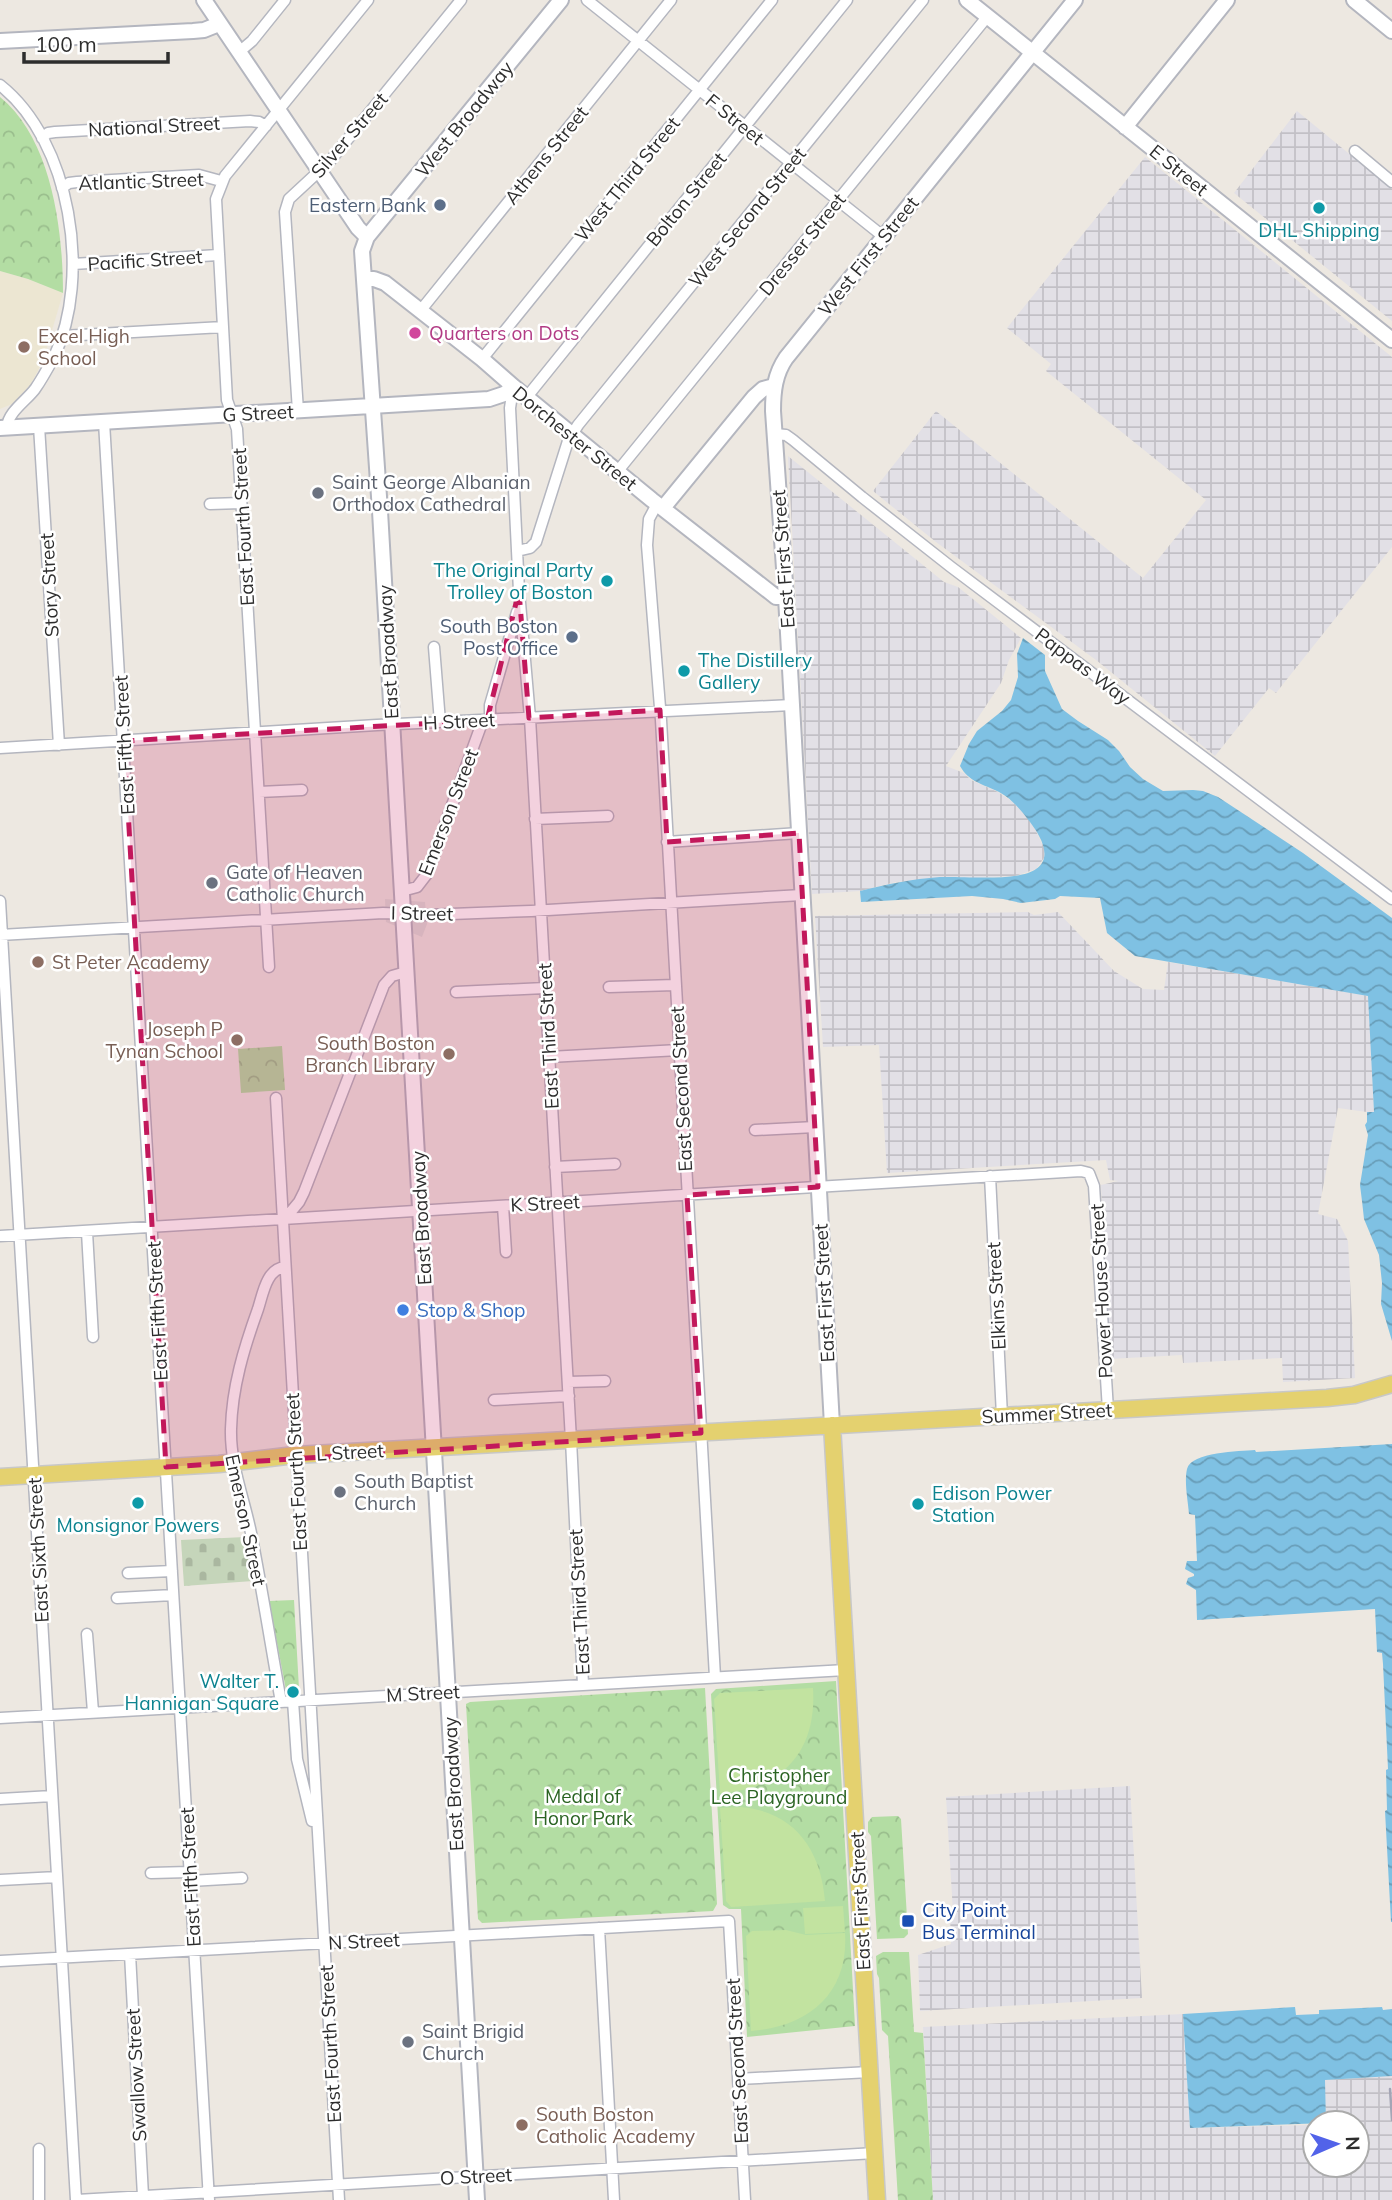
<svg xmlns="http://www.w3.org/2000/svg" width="1392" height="2200" viewBox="0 0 1392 2200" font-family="Mulish,sans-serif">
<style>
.industrial{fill:url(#industrial-grid)}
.education{fill:#ece6d2}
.cemetery{fill:url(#cemetery-stones)}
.park{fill:url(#park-crowns)}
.pitch{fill:#c2e3a0}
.plaza{fill:#dddbd7}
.water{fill:url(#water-waves)}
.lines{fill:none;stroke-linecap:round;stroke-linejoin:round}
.street-casing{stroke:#b4b6bf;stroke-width:13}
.secondary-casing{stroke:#b4b6bf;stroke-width:18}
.primary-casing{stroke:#c8c8c8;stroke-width:19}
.street{stroke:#fff;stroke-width:10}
.secondary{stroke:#fff;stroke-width:14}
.primary{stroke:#e4d16f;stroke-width:16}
.rail{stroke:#a4a5b5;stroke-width:2.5}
.marked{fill:#c2185b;fill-opacity:0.2;stroke:#c2185b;stroke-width:5;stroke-dasharray:14 9;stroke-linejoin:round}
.service-dot{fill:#5c6f8a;stroke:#fff;stroke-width:2.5}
.culture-dot{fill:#0f9aa8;stroke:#fff;stroke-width:2.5}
.hotel-dot{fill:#d1479c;stroke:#fff;stroke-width:2.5}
.education-dot{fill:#8d6e63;stroke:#fff;stroke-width:2.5}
.worship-dot{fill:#6b7280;stroke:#fff;stroke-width:2.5}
.shop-dot{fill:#3f7fe0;stroke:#fff;stroke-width:2.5}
.transit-dot{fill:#1a4fb4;stroke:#fff;stroke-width:2.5}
.labels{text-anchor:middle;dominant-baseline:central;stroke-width:5;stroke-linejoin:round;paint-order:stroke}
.street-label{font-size:19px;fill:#2d2d2d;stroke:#fff}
.service-label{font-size:19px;fill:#4e5e75;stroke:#fff;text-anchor:end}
.culture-label{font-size:19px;fill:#0d838f;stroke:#fff}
.hotel-label{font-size:19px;fill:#b23c85;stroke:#fff;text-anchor:start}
.education-label{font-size:19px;fill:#785e54;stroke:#fff;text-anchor:start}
.worship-label{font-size:19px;fill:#5b616d;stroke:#fff;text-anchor:start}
.shop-label{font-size:19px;fill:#366cbe;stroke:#fff;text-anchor:start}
.park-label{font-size:19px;fill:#2b6423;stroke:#fff}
.transit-label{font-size:19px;fill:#164399;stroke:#fff;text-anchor:start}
</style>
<defs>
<pattern id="industrial-grid" width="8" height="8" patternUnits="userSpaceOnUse" patternTransform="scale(1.75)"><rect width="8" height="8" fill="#e2e0e6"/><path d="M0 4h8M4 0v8" fill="none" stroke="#c2c0c6"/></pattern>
<pattern id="cemetery-stones" width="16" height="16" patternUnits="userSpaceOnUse" patternTransform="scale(1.75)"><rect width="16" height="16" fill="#c5d5ba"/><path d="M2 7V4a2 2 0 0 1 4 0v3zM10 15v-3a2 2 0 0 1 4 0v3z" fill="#aab7a0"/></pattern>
<pattern id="park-crowns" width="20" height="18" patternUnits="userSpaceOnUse" patternTransform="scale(1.75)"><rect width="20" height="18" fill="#b3dda3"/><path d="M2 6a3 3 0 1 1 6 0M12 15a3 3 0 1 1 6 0" fill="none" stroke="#9abe8d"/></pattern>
<pattern id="water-waves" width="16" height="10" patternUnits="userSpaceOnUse" patternTransform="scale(1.75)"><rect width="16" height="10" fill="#7fc1e3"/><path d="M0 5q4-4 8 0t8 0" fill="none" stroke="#689db8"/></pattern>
</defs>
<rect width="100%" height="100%" fill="#ede8e1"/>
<path class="industrial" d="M1297 111 1392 189V321L1234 193Z
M1145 157 1392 357V547L1276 693 1269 688 1215 756 1096 660 936 542 873 491 936 411 1143 578 1206 500 1046 371 1051 364 1007 328Z
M788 456 944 582 958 587 1021 638 1009 660 1001 683 946 766 964 773 971 780 998 792 1013 802 1024 814 1033 825 1045 850 1044 858 1036 869 1015 876 896 882 860 891 812 894Z
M1028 912 1034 915 1058 912 1114 971 1143 989 1164 990 1168 962 1369 996 1374 1113 1338 1108 1318 1214 1337 1219 1348 1241 1355 1378 1283 1382 1282 1358 1183 1363 1182 1355 1109 1359 1101 1185 1118 1181 1110 1180 1106 1160 887 1173 879 1045 823 1047 815 916Z
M1130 1786 1142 1998 920 2011 918 1955 951 1944 950 1914 953 1912 946 1797Z
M1183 2014 1190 2128 1315 2125V2165H1357V2123H1326L1324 2080 1392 2076V2200H933L923 2027Z"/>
<path class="education" d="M0 271 28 279 63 293 43 361 31 384 12 404 0 409Z"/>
<path class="cemetery" d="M245 1537 253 1581 184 1586 181 1540Z"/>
<path class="park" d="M0 97C52 139 63 231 63 293L28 279 0 271Z
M282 1046 285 1090 241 1093 238 1049Z
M294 1600 299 1689 286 1690 269 1601Z
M836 1681 855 2026 747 2037 741 1909H729L723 1905 711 1694 716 1689Z
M705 1688 717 1904 713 1911 482 1923 478 1919 466 1704 470 1702Z
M898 1816 901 1819 908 1934 904 1938 877 1939 871 1836 868 1832V1822L872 1817Z
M883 1952H909L914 2032 923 2033 933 2200H898L888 2036 882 2030 879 1978 877 1974 876 1956Z"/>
<path class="pitch" d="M813 1688C817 1752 782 1789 720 1793L714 1699 720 1693Z
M741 1807C795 1812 821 1850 825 1901L731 1907 726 1901 720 1808Z
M843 1906 845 1932 805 1934 803 1908Z
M786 1930 806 1935 845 1933C849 1994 808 2027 751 2031L746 1936 752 1931Z"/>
<path class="plaza" d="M385 899 425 902 427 924 422 937 386 922Z"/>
<path class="water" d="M1023 638 1045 655V671L1062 709 1078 721 1108 740 1119 751 1130 767 1143 779 1163 791 1193 790 1203 791 1218 797 1303 853 1392 918V1341L1381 1304 1382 1283 1379 1255 1364 1219 1362 1201 1360 1185 1368 1135 1365 1125 1367 1122V1112H1374L1368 996 1135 956 1107 933 1100 898 1060 896 1055 899 1021 903 1003 899 972 896 861 902 860 891C887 884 912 879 940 877 964 876 1018 882 1036 869 1054 857 1039 834 1030 822 1021 810 1012 799 999 792 983 784 969 782 960 766L969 744 977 731 1002 711 1011 700 1018 677 1017 654Z
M1392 1444V1922H1391L1385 1811 1387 1810 1386 1770 1388 1769 1383 1664 1382 1653 1377 1652 1375 1609 1197 1620 1196 1590 1186 1584 1188 1578 1194 1576V1574L1185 1569 1187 1561H1197L1195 1515 1189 1514C1188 1501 1184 1482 1187 1469 1191 1452 1240 1451 1255 1450L1256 1452Z
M1295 2007 1296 2015 1319 2014V2010L1382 2007 1383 2010 1392 2009V2076L1325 2080 1326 2123 1190 2128 1183 2014Z"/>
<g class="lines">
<defs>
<path id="street" d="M587 0 884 237
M239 52 252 41 285 0
M0 85C71 141 92 277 54 357 48 368 42 379 35 389 26 401 8 412 7 427
M42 138 48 133 55 132 250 121 259 122 266 126
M1355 151 1392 182
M62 188 69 183 77 182 199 175 221 181
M73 264 218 255
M421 310 671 0
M62 336 223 327
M482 359 772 0
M513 388 510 408 519 591 530 718 571 1440 583 1684
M526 398 847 0
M298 411 285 212 289 199 330 161 461 0
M104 422 209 2200
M39 426 59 745
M775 434 786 435 793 440 862 497 951 567 1392 899
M617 472 987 17
M210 504 241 503
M657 504 649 519 647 545 661 720 715 1677
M517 551 530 548 536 542 568 441 578 425 923 0
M434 647 440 722
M490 720V705L517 612
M0 748 377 725 792 705
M259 792 302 790
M535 819 608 816
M667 842 799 833
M402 891 417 887 427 874 483 720
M0 901 76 2200
M0 935 383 913 425 915 531 911 802 895
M269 967 237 429 227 400 216 199 225 176 368 0
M609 987 675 985
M456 992 545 988
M549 1057 679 1050
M276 1098 339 2200
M755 1130 815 1127
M555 1167 615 1164
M990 1176 1002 1416
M503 1206 506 1252
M284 1220 299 1202 304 1192 384 985 392 976 406 972
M87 1232 93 1337
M0 1236 1081 1171 1089 1173 1094 1186 1108 1410
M568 1382 605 1381
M494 1400 569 1396
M128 1573 172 1571
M117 1598 173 1595
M87 1634 93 1712
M293 1701 297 1759 312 1821
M281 1702C271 1646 262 1589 251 1533 244 1498 230 1465 231 1429 232 1387 244 1348 258 1309 263 1294 266 1269 285 1267
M0 1718 846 1670
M0 1799 52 1796
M151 1873 189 1872
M0 1880 57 1877
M190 1881 242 1878
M599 1928 614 2200
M130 1954 143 2196
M0 1961 729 1921 745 2200
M738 2079 870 2072
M39 2149V2200
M77 2200 875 2153"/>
<path id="secondary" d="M204 0 358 228 367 237
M967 0 1392 340
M1354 0 1392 31
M0 41 193 31 204 30 219 24
M1125 127 1227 0
M365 279H374L385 283 482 359 514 387 652 500 771 593 776 597H786
M0 428 489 399 504 394 514 387
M663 508 754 397 763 389 774 386
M832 1425 786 597 773 411C773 391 775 374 786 358L1075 0
M477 2200 380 511 362 251 367 237 561 0"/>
<path id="primary" d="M832 1425 877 2200
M0 1477 219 1464 295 1455 1327 1398 1354 1395 1392 1384"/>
</defs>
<use href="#street" class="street-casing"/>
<use href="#secondary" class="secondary-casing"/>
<use href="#primary" class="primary-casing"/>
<use href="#street" class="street"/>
<use href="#secondary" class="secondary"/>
<use href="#primary" class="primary"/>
<path class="rail" d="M1390 2089 1392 2120"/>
</g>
<path class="marked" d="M519 591 529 718 660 710 667 842 799 833 818 1187 687 1195 701 1433 166 1467 124 741 487 720Z"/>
<g class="service-dot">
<circle cx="440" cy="205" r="7"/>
<circle cx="572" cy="637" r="7"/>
</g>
<g class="culture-dot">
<circle cx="1319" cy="208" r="7"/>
<circle cx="607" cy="581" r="7"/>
<circle cx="684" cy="671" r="7"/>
<circle cx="138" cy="1503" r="7"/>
<circle cx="918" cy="1504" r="7"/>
<circle cx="293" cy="1692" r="7"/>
</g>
<circle class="hotel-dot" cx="415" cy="333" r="7"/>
<g class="education-dot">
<circle cx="24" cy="347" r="7"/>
<circle cx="38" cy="962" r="7"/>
<circle cx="237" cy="1040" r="7"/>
<circle cx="449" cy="1054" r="7"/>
<circle cx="522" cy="2125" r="7"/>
</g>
<g class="worship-dot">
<circle cx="318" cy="493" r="7"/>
<circle cx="212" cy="883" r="7"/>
<circle cx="340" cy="1492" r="7"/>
<circle cx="408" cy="2042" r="7"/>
</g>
<circle class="shop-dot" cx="403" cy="1310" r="7"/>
<rect class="transit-dot" x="901" y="1914" width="14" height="14" rx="3.5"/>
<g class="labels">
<g class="street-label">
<text transform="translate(464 119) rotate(-51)">West Broadway</text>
<text transform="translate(735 119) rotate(39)">F Street</text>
<text transform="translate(154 126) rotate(-3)">National Street</text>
<text transform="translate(349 135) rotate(-49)">Silver Street</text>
<text transform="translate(546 155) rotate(-51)">Athens Street</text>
<text transform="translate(1179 170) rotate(39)">E Street</text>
<text transform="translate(627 179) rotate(-51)">West Third Street</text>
<text transform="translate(141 181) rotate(-2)">Atlantic Street</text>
<text transform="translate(686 199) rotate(-51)">Bolton Street</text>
<text transform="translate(747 217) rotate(-51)">West Second Street</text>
<text transform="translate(802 244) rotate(-51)">Dresser Street</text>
<text transform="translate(868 256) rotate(-51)">West First Street</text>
<text transform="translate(145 260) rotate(-4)">Pacific Street</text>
<text transform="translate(258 413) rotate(-3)">G Street</text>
<text transform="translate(575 438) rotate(39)">Dorchester Street</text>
<text transform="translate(243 527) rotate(-93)">East Fourth Street</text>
<text transform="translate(783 559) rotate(-94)">East First Street</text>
<text transform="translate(49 585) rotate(-93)">Story Street</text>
<text transform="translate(388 652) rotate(-93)">East Broadway</text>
<text transform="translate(1083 666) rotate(37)">Pappas Way</text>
<text transform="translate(459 721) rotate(-3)">H Street</text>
<text transform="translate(124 745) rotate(-93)">East Fifth Street</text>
<text transform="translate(448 812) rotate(-69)">Emerson Street</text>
<text transform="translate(422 913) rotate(1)">I Street</text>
<text transform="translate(548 1036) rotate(-93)">East Third Street</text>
<text transform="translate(681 1089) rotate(-93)">East Second Street</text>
<text transform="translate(545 1203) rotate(-3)">K Street</text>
<text transform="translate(421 1218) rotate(-93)">East Broadway</text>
<text transform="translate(1101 1291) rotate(-93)">Power House Street</text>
<text transform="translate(824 1293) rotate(-93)">East First Street</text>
<text transform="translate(996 1296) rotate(-93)">Elkins Street</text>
<text transform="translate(157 1311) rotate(-93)">East Fifth Street</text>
<text transform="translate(1047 1413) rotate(-3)">Summer Street</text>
<text transform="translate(350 1452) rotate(-3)">L Street</text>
<text transform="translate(296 1472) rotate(-93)">East Fourth Street</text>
<text transform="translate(246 1520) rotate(78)">Emerson Street</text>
<text transform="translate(38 1550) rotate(-93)">East Sixth Street</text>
<text transform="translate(579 1602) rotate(-93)">East Third Street</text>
<text transform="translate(423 1693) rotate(-3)">M Street</text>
<text transform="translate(453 1784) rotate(-93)">East Broadway</text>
<text transform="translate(190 1877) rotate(-93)">East Fifth Street</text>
<text transform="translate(860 1901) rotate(-93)">East First Street</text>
<text transform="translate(364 1941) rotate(-3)">N Street</text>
<text transform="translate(330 2044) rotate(-93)">East Fourth Street</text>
<text transform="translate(737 2061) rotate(-93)">East Second Street</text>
<text transform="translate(136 2075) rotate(-93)">Swallow Street</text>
<text transform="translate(476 2176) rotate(-3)">O Street</text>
</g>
<g class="service-label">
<text x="426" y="205">Eastern Bank</text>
<text x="558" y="626">South Boston<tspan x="558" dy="22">Post Office</tspan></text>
</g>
<g class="culture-label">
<text x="1319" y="230">DHL Shipping</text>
<text x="593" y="570" text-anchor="end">The Original Party<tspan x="593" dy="22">Trolley of Boston</tspan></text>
<text x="698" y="660" text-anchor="start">The Distillery<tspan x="698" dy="22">Gallery</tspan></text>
<text x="932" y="1493" text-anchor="start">Edison Power<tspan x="932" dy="22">Station</tspan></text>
<text x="138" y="1525">Monsignor Powers</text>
<text x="279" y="1681" text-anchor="end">Walter T.<tspan x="279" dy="22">Hannigan Square</tspan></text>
</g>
<g class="hotel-label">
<text x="429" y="333">Quarters on Dots</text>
</g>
<g class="education-label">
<text x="38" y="336">Excel High<tspan x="38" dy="22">School</tspan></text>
<text x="52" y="962">St Peter Academy</text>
<text x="223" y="1029" text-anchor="end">Joseph P<tspan x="223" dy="22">Tynan School</tspan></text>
<text x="435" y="1043" text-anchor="end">South Boston<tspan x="435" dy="22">Branch Library</tspan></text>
<text x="536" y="2114">South Boston<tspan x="536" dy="22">Catholic Academy</tspan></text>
</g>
<g class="worship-label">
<text x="332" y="482">Saint George Albanian<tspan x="332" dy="22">Orthodox Cathedral</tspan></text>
<text x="226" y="872">Gate of Heaven<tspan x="226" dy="22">Catholic Church</tspan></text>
<text x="354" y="1481">South Baptist<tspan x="354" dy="22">Church</tspan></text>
<text x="422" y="2031">Saint Brigid<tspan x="422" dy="22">Church</tspan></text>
</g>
<g class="shop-label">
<text x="417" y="1310">Stop &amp; Shop</text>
</g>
<g class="park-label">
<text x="779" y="1775">Christopher<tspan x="779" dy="22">Lee Playground</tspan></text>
<text x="583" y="1796">Medal of<tspan x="583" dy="22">Honor Park</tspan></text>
</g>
<g class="transit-label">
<text x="922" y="1910">City Point<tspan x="922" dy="22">Bus Terminal</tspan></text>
</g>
</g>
<g transform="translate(1336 2144) rotate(88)"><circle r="33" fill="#ffffff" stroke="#ababab" stroke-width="2"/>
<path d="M0-5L12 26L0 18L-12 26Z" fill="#5263e9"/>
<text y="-10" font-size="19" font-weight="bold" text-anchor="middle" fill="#2d2d2d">N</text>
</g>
<path d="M24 52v10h144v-10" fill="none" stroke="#2d2d2d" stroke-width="3.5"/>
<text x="35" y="52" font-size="21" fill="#2d2d2d" stroke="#ffffff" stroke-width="5" paint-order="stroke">100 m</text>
</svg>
